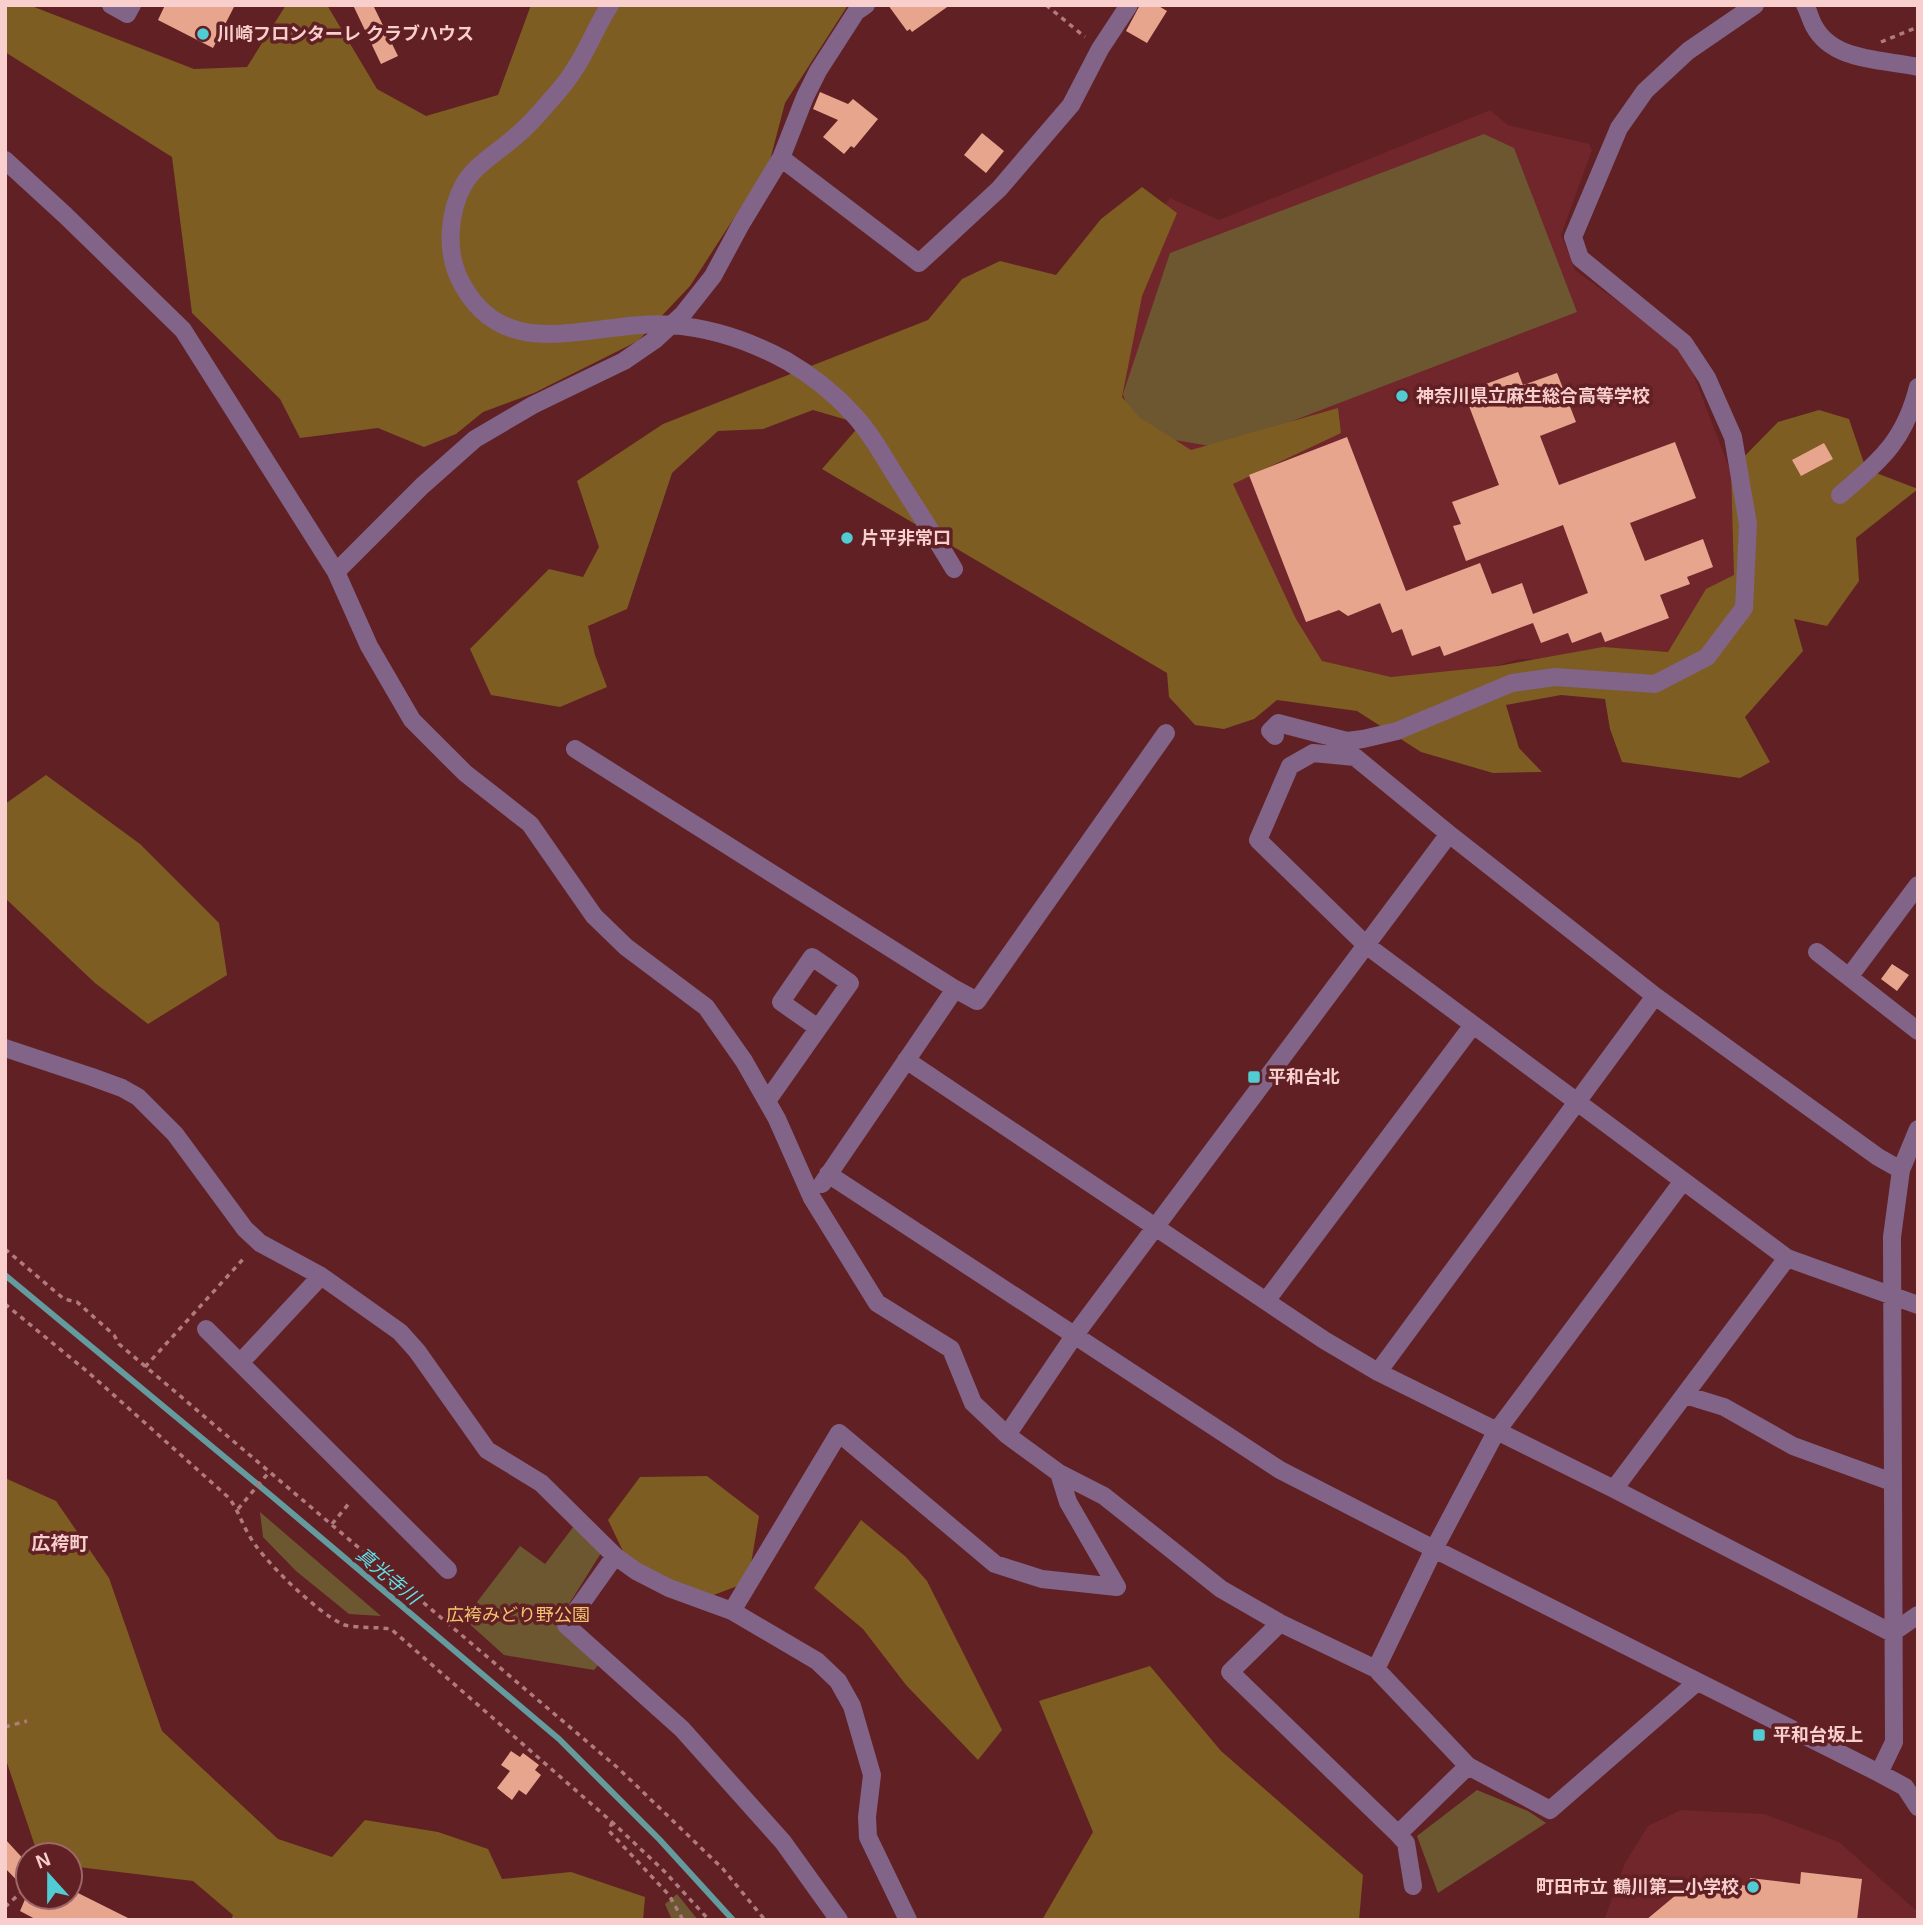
<svg xmlns="http://www.w3.org/2000/svg" width="1923" height="1925" viewBox="0 0 1923 1925" font-family="Helvetica,'Noto Sans JP',sans-serif">
<style>
.built{fill:#70262b}
.green{fill:#6d5731}
.forest{fill:#7d5d22}
.lines{fill:none;stroke-linecap:round;stroke-linejoin:round}
.stream{stroke:#649b9e;stroke-width:6}
.building{fill:#e8a58e}
.path{stroke:#b07b7d;stroke-width:3.5;stroke-dasharray:5 5;stroke-linecap:butt}
.minor{stroke:#816488;stroke-width:18}
.poi-dot{fill:#51ccd3;stroke:#612024;stroke-width:2.5}
.labels{text-anchor:middle;dominant-baseline:central;stroke-width:7;stroke-linejoin:round;paint-order:stroke}
.poi-label{font-size:18px;font-weight:bold;fill:#f9cfce;stroke:#612024;text-anchor:start}
.park-label{font-size:18px;fill:#f4c470;stroke:#612024}
.neighbourhood-label{font-size:19px;font-weight:bold;fill:#f9cfce;stroke:#612024}
.water-label{font-size:19px;font-style:italic;fill:#5ee3ea;stroke:#612024}
</style>
<rect width="100%" height="100%" fill="#612024"/>
<path class="built" d="M1490 110 1508 125 1589 144 1592 150 1561 235 1575 270 1684 350 1732 475 1743 535 1732 590 1684 658 1519 659 1351 710 1087 441 1142 240 1170 198 1219 220Z
M1681 1810 1764 1814 1839 1842 1918 1912V1920H1604L1625 1863 1648 1826Z"/>
<path class="green" d="M1484 134 1514 148 1577 312 1222 448 1151 436 1132 422 1123 394 1170 253Z
M260 1512 381 1616 349 1614 296 1571 263 1537Z
M574 1526 601 1553 556 1625 600 1663 594 1670 504 1655 464 1619 520 1546 545 1564Z
M1477 1790 1528 1811 1546 1823 1438 1893 1417 1836Z
M677 1894 698 1920H672L665 1904Z"/>
<path class="forest" d="M5 5H29L194 69 247 67 286 5H327L377 89 426 116 498 95 531 5H848L785 103 769 164 690 286 638 341 534 393 483 412 456 434 424 447 378 428 300 438 280 399 192 313 172 157 5 52Z
M1142 187 1177 213 1142 296 1122 397 1139 417 1191 450 1338 408 1341 433 1233 484 1296 619 1322 661 1391 677 1498 666 1603 647 1668 652 1706 589 1734 575 1731 470 1778 422 1819 410 1849 419 1866 469 1918 489 1856 538 1859 581 1827 626 1794 619 1803 651 1745 717 1770 762 1740 778 1622 762 1610 729 1605 699 1561 695 1506 705 1519 748 1542 772 1493 773 1421 752 1357 711 1277 700 1254 719 1224 729 1195 725 1169 697 1167 673 822 469 861 424 813 410 763 429 718 431 672 473 627 609 588 626 595 655 607 687 560 707 491 695 470 649 549 569 583 577 599 547 577 481 663 424 928 320 962 279 1000 261 1056 275 1101 219Z
M46 775 140 844 219 923 227 975 148 1024 95 983 5 898V804Z
M707 1476 759 1516 748 1582 711 1596 635 1576 608 1520 640 1477Z
M5 1478 56 1501 109 1578 162 1731 278 1839 332 1857 365 1820 438 1832 488 1849 502 1879 571 1872 645 1897 643 1920H231L233 1915 193 1881 70 1866V1855H38L5 1757Z
M861 1520 906 1557 927 1581 1002 1730 978 1760 906 1685 863 1629 814 1588Z
M1150 1666 1221 1751 1363 1875 1359 1920H1042L1093 1832 1039 1701Z"/>
<g class="lines">
<path class="stream" d="M5 1275 274 1498 559 1739 659 1839 733 1920"/>
</g>
<path class="building" d="M165 5H235L213 48 158 20Z
M353 5H373L398 56 381 64Z
M888 5H950L912 32 910 29 907 31Z
M1140 5H1157L1167 11 1147 43 1126 31Z
M820 92 848 104 853 99 878 119 854 148 851 146 844 154 823 137 838 120 813 109Z
M982 133 1004 151 986 173 964 155Z
M1518 372 1523 385 1557 373 1576 422 1540 436 1559 485 1675 442 1696 498 1630 523 1645 561 1703 539 1713 567 1687 577 1690 584 1660 595 1669 618 1605 642 1601 632 1572 643 1568 633 1541 643 1533 623 1444 656 1440 646 1412 656 1402 629 1392 633 1380 603 1348 616 1339 610 1306 622 1249 475 1347 437 1406 591 1480 563 1492 594 1522 583 1533 614 1588 593 1563 525 1466 561 1453 526 1461 524 1452 502 1499 485 1469 406 1491 398 1486 384Z
M1824 443 1833 459 1801 476 1792 460Z
M1892 964 1909 975 1897 991 1881 979Z
M511 1751 520 1757 523 1753 539 1765 535 1770 541 1775 526 1795 519 1790 512 1800 497 1788 510 1771 501 1765Z
M5 1839 28 1864V1892L5 1868Z
M1801 1872 1862 1879 1857 1920H1646L1694 1880 1749 1886 1750 1878 1800 1884Z
M70 1889 132 1920H37L20 1911 26 1897H70Z"/>
<g class="lines">
<path class="path" d="M1046 5 1085 37
M1881 42 1918 27
M5 1249 64 1299 77 1302 114 1335 119 1344 618 1768 723 1869 765 1920
M5 1304 89 1373 228 1497C238 1509 241 1522 249 1535 262 1560 317 1612 342 1624 349 1628 380 1627 391 1629L612 1822 664 1871 709 1920
M145 1367 245 1257
M238 1509 270 1471
M332 1524 351 1501
M5 1727 27 1721
M612 1822 609 1831 669 1895 683 1920
M5 1907 28 1886"/>
<path class="minor" d="M111 5 127 14 132 5
M610 5C596 26 588 50 574 70 567 82 557 93 548 103 538 115 527 127 515 137 499 151 475 165 464 184 449 211 446 248 458 276 502 372 595 318 672 325 711 328 752 342 787 361 811 375 834 393 853 414 870 432 882 454 895 475 915 506 935 537 954 569
M1805 5C1809 12 1810 19 1814 26 1833 62 1883 59 1918 67
M781 158 919 263 999 189 1071 105 1100 49 1129 5
M5 160 65 215 183 330 336 572 369 646 412 720 465 773 530 824 594 916 626 947 706 1007 744 1061 777 1119 812 1198 877 1303 951 1349 973 1403 1007 1435 1059 1473 1104 1496 1221 1589 1280 1623 1376 1669 1468 1766 1550 1810 1697 1682
M1840 495C1881 459 1904 442 1918 387
M336 572 422 486 475 439 533 405 624 361 656 339 683 314 713 276 741 224 781 158 805 97 818 71 856 12 866 5
M1275 736 1270 731 1278 723 1347 741 1363 739 1397 731 1512 683 1555 677 1655 684 1707 657 1744 608 1748 524 1733 437 1707 378 1684 343 1580 258 1573 237 1619 128 1645 91 1688 51 1755 5
M575 749 955 989 977 1001 1166 733
M1817 952 1918 1031
M1849 977 1918 885
M5 1048 92 1077 122 1088 138 1097 175 1134 245 1229 260 1243 321 1276 400 1332 417 1351 487 1450 541 1483 615 1556 636 1571 669 1588 732 1611 817 1661 838 1681 852 1706 872 1775 867 1817 868 1837 908 1920
M906 1060 1324 1340 1378 1372 1614 1489 1892 1633 1918 1615
M767 1101 850 983 812 957 781 1002 818 1028
M1901 1170 1878 1157 1655 996 1449 834 1355 757 1313 753 1290 766 1258 840 1366 945 1787 1258 1918 1305
M828 1174 1280 1470 1434 1549 1879 1773 1905 1787 1918 1807
M822 1184 955 989
M1266 1301 1473 1025
M206 1329 448 1570
M240 1363 321 1276
M1378 1372 1655 996
M1685 1395 1724 1407 1793 1446 1892 1482
M1007 1435 1074 1336 1449 834
M1059 1473 1068 1502 1117 1587
M1614 1489 1787 1258
M615 1556 566 1625 682 1729 783 1842 839 1920
M732 1611 839 1433 995 1564 1042 1579 1117 1587
M1280 1623 1230 1672 1398 1834 1468 1766
M1376 1669 1434 1549 1496 1432 1683 1181
M1879 1773 1894 1742 1892 1237 1901 1170 1918 1129
M1398 1834 1406 1843 1413 1886"/>
</g>
<g class="poi-dot">
<circle cx="203" cy="34" r="7"/>
<circle cx="1402" cy="396" r="7"/>
<circle cx="847" cy="538" r="7"/>
<rect x="1247" y="1070" width="14" height="14" rx="3.5"/>
<rect x="1752" y="1728" width="14" height="14" rx="3.5"/>
<circle cx="1753" cy="1887" r="7"/>
</g>
<g class="labels">
<g class="poi-label">
<text x="217" y="34">川崎フロンターレ クラブハウス</text>
<text x="1416" y="396">神奈川県立麻生総合高等学校</text>
<text x="861" y="538">片平非常口</text>
<text x="1268" y="1077">平和台北</text>
<text x="1773" y="1735">平和台坂上</text>
<text x="1739" y="1887" text-anchor="end">町田市立 鶴川第二小学校</text>
</g>
<g class="park-label">
<text x="518" y="1615">広袴みどり野公園</text>
</g>
<g class="neighbourhood-label">
<text x="60" y="1543">広袴町</text>
</g>
<g class="water-label">
<text transform="translate(388 1576) rotate(40)">真光寺川</text>
</g>
</g>
<rect width="1923" height="1925" fill="none" stroke="#f9cfce" stroke-width="14"/>
<g transform="translate(49 1876) rotate(339)"><circle r="33" fill="#612024" stroke="#9e6668" stroke-width="2"/>
<path d="M0-5L12 26L0 18L-12 26Z" fill="#51ccd3"/>
<text y="-10" font-size="19" font-weight="bold" text-anchor="middle" fill="#f9cfce">N</text>
</g>
</svg>
